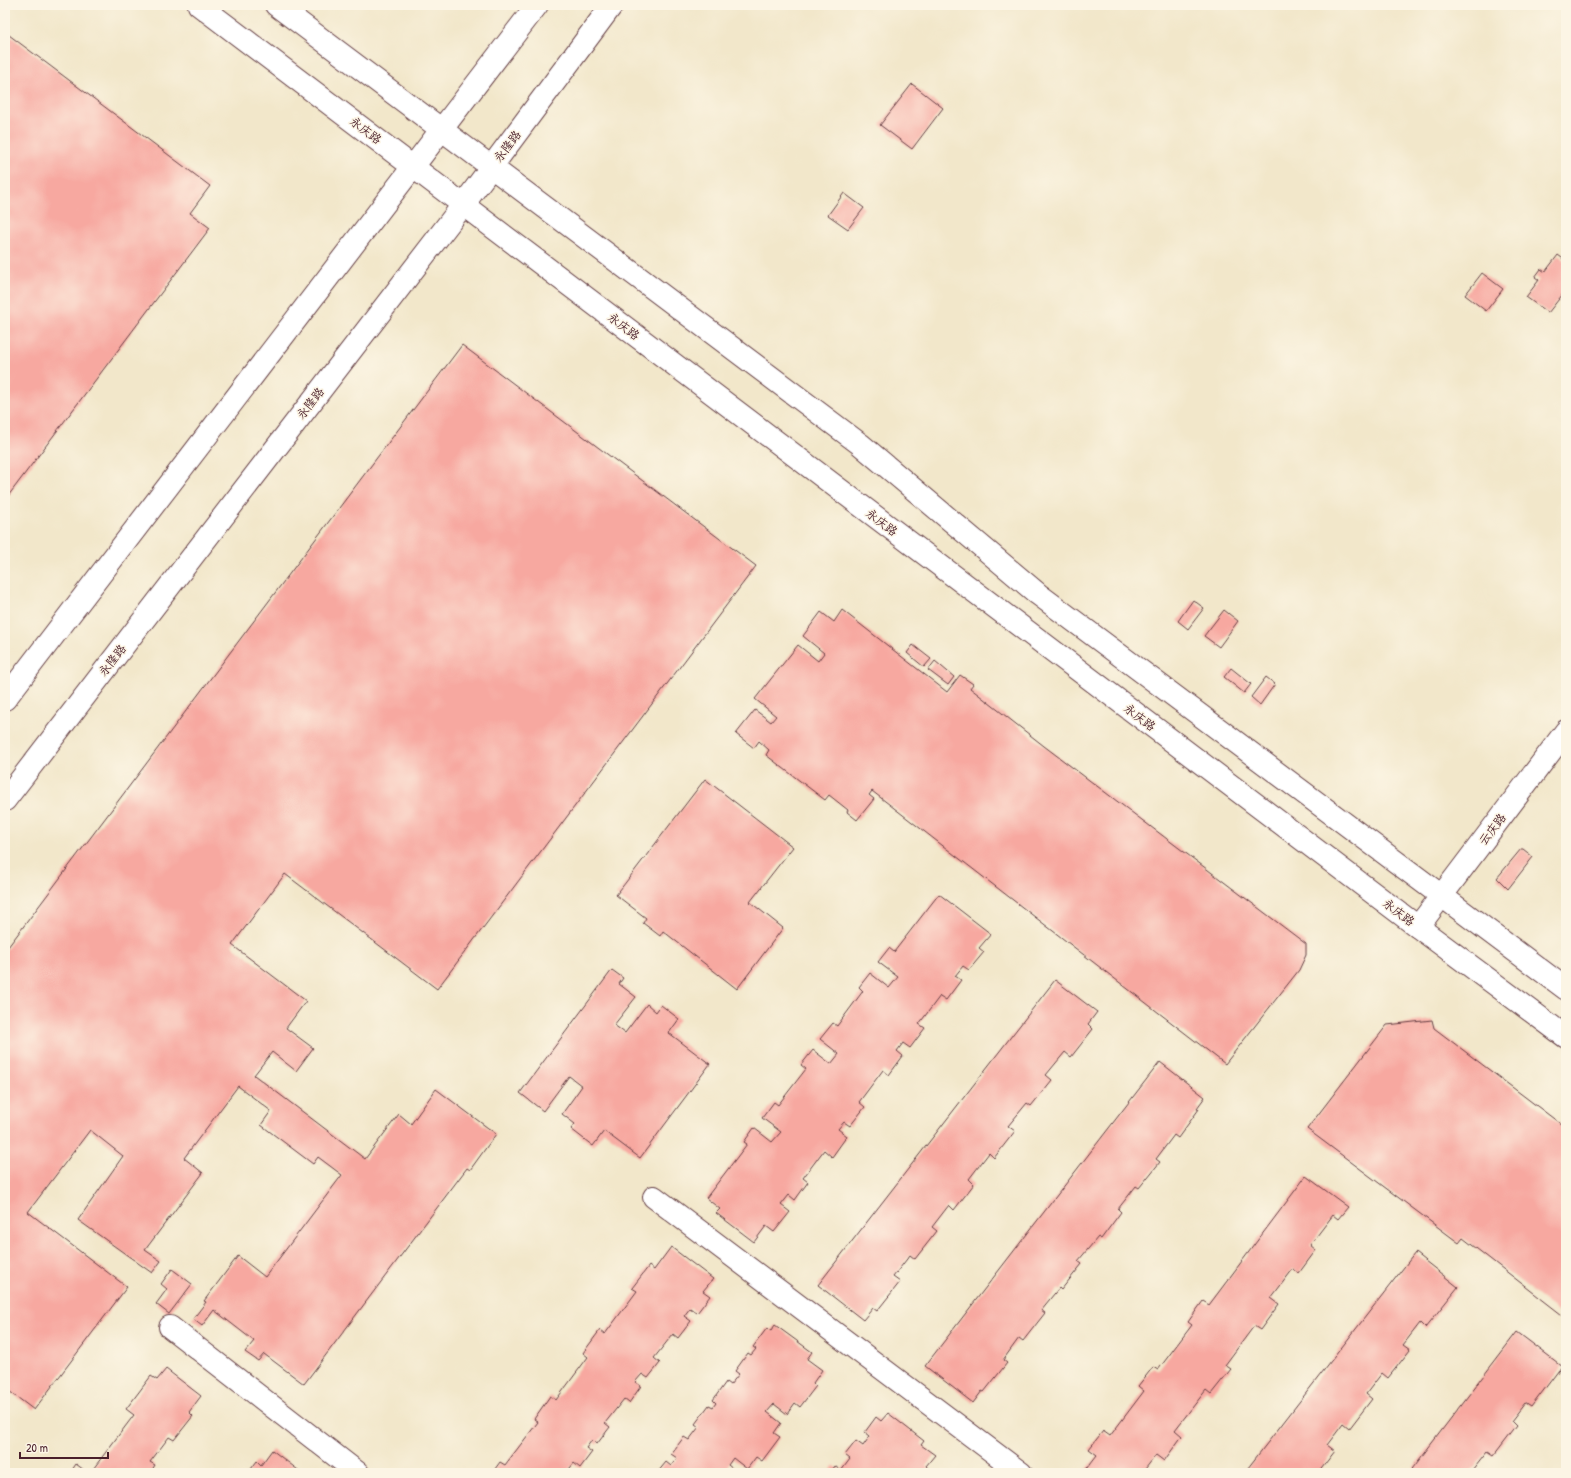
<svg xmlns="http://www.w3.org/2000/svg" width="1571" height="1478" viewBox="0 0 1571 1478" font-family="'Patrick Hand','LXGW WenKai TC',sans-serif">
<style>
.building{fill:#f7a8a0}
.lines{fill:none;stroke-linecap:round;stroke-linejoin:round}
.street-casing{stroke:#633d43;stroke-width:24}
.secondary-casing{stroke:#633d43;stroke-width:24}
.street{stroke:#fff;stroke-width:22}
.secondary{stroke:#fff;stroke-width:22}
.labels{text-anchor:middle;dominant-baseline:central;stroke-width:3;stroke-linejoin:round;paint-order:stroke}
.street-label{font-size:12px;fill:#4a1f2b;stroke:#fcf5e5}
</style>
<rect width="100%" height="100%" fill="#fcf5e5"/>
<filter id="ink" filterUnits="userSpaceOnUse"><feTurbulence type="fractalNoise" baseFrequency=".025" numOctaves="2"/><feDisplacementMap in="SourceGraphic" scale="8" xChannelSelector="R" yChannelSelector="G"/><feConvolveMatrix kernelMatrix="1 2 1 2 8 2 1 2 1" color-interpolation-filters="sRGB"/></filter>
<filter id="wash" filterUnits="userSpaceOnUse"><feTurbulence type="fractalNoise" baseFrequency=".012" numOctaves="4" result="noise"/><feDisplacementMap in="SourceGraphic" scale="16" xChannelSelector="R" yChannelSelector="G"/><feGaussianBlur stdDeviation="0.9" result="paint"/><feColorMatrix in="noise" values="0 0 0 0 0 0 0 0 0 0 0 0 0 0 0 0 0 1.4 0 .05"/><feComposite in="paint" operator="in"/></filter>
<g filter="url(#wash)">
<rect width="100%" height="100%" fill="#f2e7ca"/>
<g id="blocks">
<path class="building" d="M5 32 210 186 190 213 210 228 5 500Z
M912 84 943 108 912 149 880 125Z
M844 193 864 208 848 229 828 215Z
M1558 255 1566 261V290L1548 313 1526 297 1539 280 1535 277 1541 269 1545 272Z
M1482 273 1503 289 1486 311 1465 295Z
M462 345 756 566 437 989 285 874 232 945 306 1001 286 1028 313 1048 296 1071 272 1052 254 1075 365 1159 399 1114 411 1124 436 1089 496 1134 470 1170 467 1168 304 1384 264 1354 258 1361 245 1352 254 1341 214 1310 202 1326 193 1319 206 1302 204 1301 238 1256 265 1277 342 1175 318 1157 313 1164 261 1125 271 1111 238 1086 184 1158 203 1173 145 1250 161 1261 152 1273 78 1220 123 1156 90 1130 28 1212 127 1287 34 1410 5 1388V951Z
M1193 600 1204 608 1188 629 1178 621Z
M842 610 947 692 960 675 973 684 970 688 1044 746 1306 944V955L1299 970 1225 1064 872 791 869 795 874 799 857 820 847 812 848 810 829 795 825 800 766 755 769 750 759 741 754 748 736 734 755 710 771 722 776 716 755 699 798 645 818 661 824 653 803 636 821 612 834 622Z
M1224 610 1238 621 1219 647 1204 636Z
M913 645 931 659 924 667 907 653Z
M935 661 954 677 948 685 928 670Z
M1231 668 1251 684 1244 693 1224 677Z
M1266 677 1275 684 1260 705 1251 697Z
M705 779 793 847 750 902 783 928 737 989 663 931 660 936 643 923 646 918 616 895Z
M1521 849H1523L1533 857 1508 889 1497 878Z
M939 894 991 934 979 948 984 952 969 970 963 966 955 976 961 980 946 1000 940 996 919 1024 925 1028 910 1048 903 1043 897 1051 903 1056 889 1075 883 1070 859 1102 865 1107 850 1126 844 1122 838 1129 847 1136 832 1157 824 1150 803 1178 808 1182 795 1200 789 1195 781 1205 790 1212 774 1232 766 1226 754 1242 716 1213 720 1209 706 1198 747 1144 744 1142 754 1128 772 1142 781 1132 762 1118 774 1102 778 1105 806 1069 801 1065 813 1050 831 1064 839 1054 820 1039 833 1023 837 1026 863 991 859 987 870 973 889 988 898 977 878 962 889 948 894 952Z
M612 970 623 978 619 984 636 997 614 1025 625 1033 647 1004 656 1012 661 1005 679 1019 669 1033 710 1064 640 1158 604 1131 593 1146 571 1129 575 1124 562 1114 582 1086 569 1076 543 1111 520 1093Z
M1055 980 1097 1012 1088 1024 1093 1029 1071 1057 1065 1052 1046 1075 1052 1080 1031 1106 1027 1103 1008 1126 1015 1131 994 1158 989 1153 969 1179 974 1184 954 1210 949 1205 932 1227 937 1231 915 1259 910 1255 893 1277 900 1282 877 1311 873 1308 863 1320 818 1285Z
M1432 1020 1434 1028 1566 1128V1318L1463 1238 1459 1243 1307 1129 1387 1025Z
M1160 1062 1205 1097 1197 1108 1199 1109 1178 1138 1174 1135 1156 1159 1160 1162 1139 1188 1136 1186 1118 1209 1121 1212 1101 1239 1098 1237 1078 1261 1082 1264 1061 1290 1059 1288 1041 1310 1045 1313 1023 1341 1019 1338 1003 1360 1007 1363 984 1392 982 1391 973 1403 925 1366Z
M1306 1176 1348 1207 1338 1219 1333 1215 1310 1245 1316 1250 1299 1273 1293 1269 1271 1298 1279 1304 1260 1330 1254 1326 1225 1365 1231 1369 1211 1394 1206 1390 1175 1430 1182 1436 1164 1461 1156 1455 1142 1473H1083L1097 1455 1089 1449 1103 1431 1110 1436 1144 1391 1138 1386 1153 1367 1158 1370 1192 1325 1188 1322 1203 1301 1209 1305Z
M671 1247 713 1279 703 1291 710 1296 697 1313 690 1308 684 1316 691 1321 678 1338 673 1334 654 1358 660 1363 648 1378 642 1374 635 1382 641 1386 629 1403 624 1399 605 1423 610 1427 597 1444 592 1440 586 1448 592 1452 580 1468 574 1463 566 1473H492L500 1462 505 1465 538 1422 534 1419 550 1396 556 1400 588 1357 583 1353 600 1330 605 1334 637 1291 632 1288 649 1266 654 1270Z
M1415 1253 1458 1287 1425 1328 1420 1323 1403 1345 1410 1350 1388 1378 1382 1373 1366 1394 1372 1399 1349 1429 1343 1424 1327 1445 1335 1451 1318 1473H1244Z
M172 1269 192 1284 169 1314 156 1304 167 1289 161 1284Z
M775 1325 812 1352 807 1359 822 1370 813 1383 816 1386 800 1407 795 1403 787 1414 774 1404 767 1412 781 1423 774 1433 780 1437 762 1461 756 1457 747 1469 733 1458 728 1465 738 1473H657L666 1462 671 1466 677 1458 671 1454 684 1437 689 1440 699 1427 695 1424 709 1405 713 1407 716 1403 713 1400 726 1382 730 1385 739 1374 735 1371 748 1353 751 1355 756 1349 753 1347 767 1328 771 1331Z
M1517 1332 1562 1366 1531 1407 1525 1403 1511 1421 1516 1426 1493 1456 1487 1452 1472 1471 1474 1473H1409Z
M166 1369 201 1396 189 1412 193 1416 174 1440 169 1437 150 1462 155 1465 150 1473H90L134 1415 126 1409 151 1376 157 1380Z
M888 1413 924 1441 921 1445 935 1455 926 1466 928 1468 924 1473H830L835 1466 841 1471 850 1459 845 1455 856 1441 863 1446 870 1436 865 1432 876 1417 881 1421Z
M272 1450 302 1473H248L257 1461 261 1465Z
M76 1464 88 1473H70Z"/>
</g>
</g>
<g filter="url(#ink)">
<use href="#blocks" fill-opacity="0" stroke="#633d43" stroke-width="1"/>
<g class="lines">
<defs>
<path id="street" d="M1418 927 1566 731
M654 1197 1021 1473
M170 1327 358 1473"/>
<path id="secondary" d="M199 5 1418 927 1566 1037
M276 5 860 444 1038 594 1566 989
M5 699 537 5
M5 800 463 205 612 5"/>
</defs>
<use href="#street" class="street-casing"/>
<use href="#secondary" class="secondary-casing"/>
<use href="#street" class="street"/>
<use href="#secondary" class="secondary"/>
</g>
</g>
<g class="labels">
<g class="street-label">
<text transform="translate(366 130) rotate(37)">永庆路</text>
<text transform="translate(507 146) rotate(-53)">永隆路</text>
<text transform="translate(624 326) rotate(37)">永庆路</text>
<text transform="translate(310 403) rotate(-52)">永隆路</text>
<text transform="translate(882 522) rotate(37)">永庆路</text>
<text transform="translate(112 660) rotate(-52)">永隆路</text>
<text transform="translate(1140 717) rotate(37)">永庆路</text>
<text transform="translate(1492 829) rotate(-53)">云庆路</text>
<text transform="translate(1399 912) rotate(37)">永庆路</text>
</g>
</g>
<rect width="1571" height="1478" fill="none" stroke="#fcf5e5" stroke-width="20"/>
<path d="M20 1452v6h88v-6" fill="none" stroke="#4a1f2b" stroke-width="2"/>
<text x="26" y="1452" font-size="12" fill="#4a1f2b" stroke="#fcf5e5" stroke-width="3" paint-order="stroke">20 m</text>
</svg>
